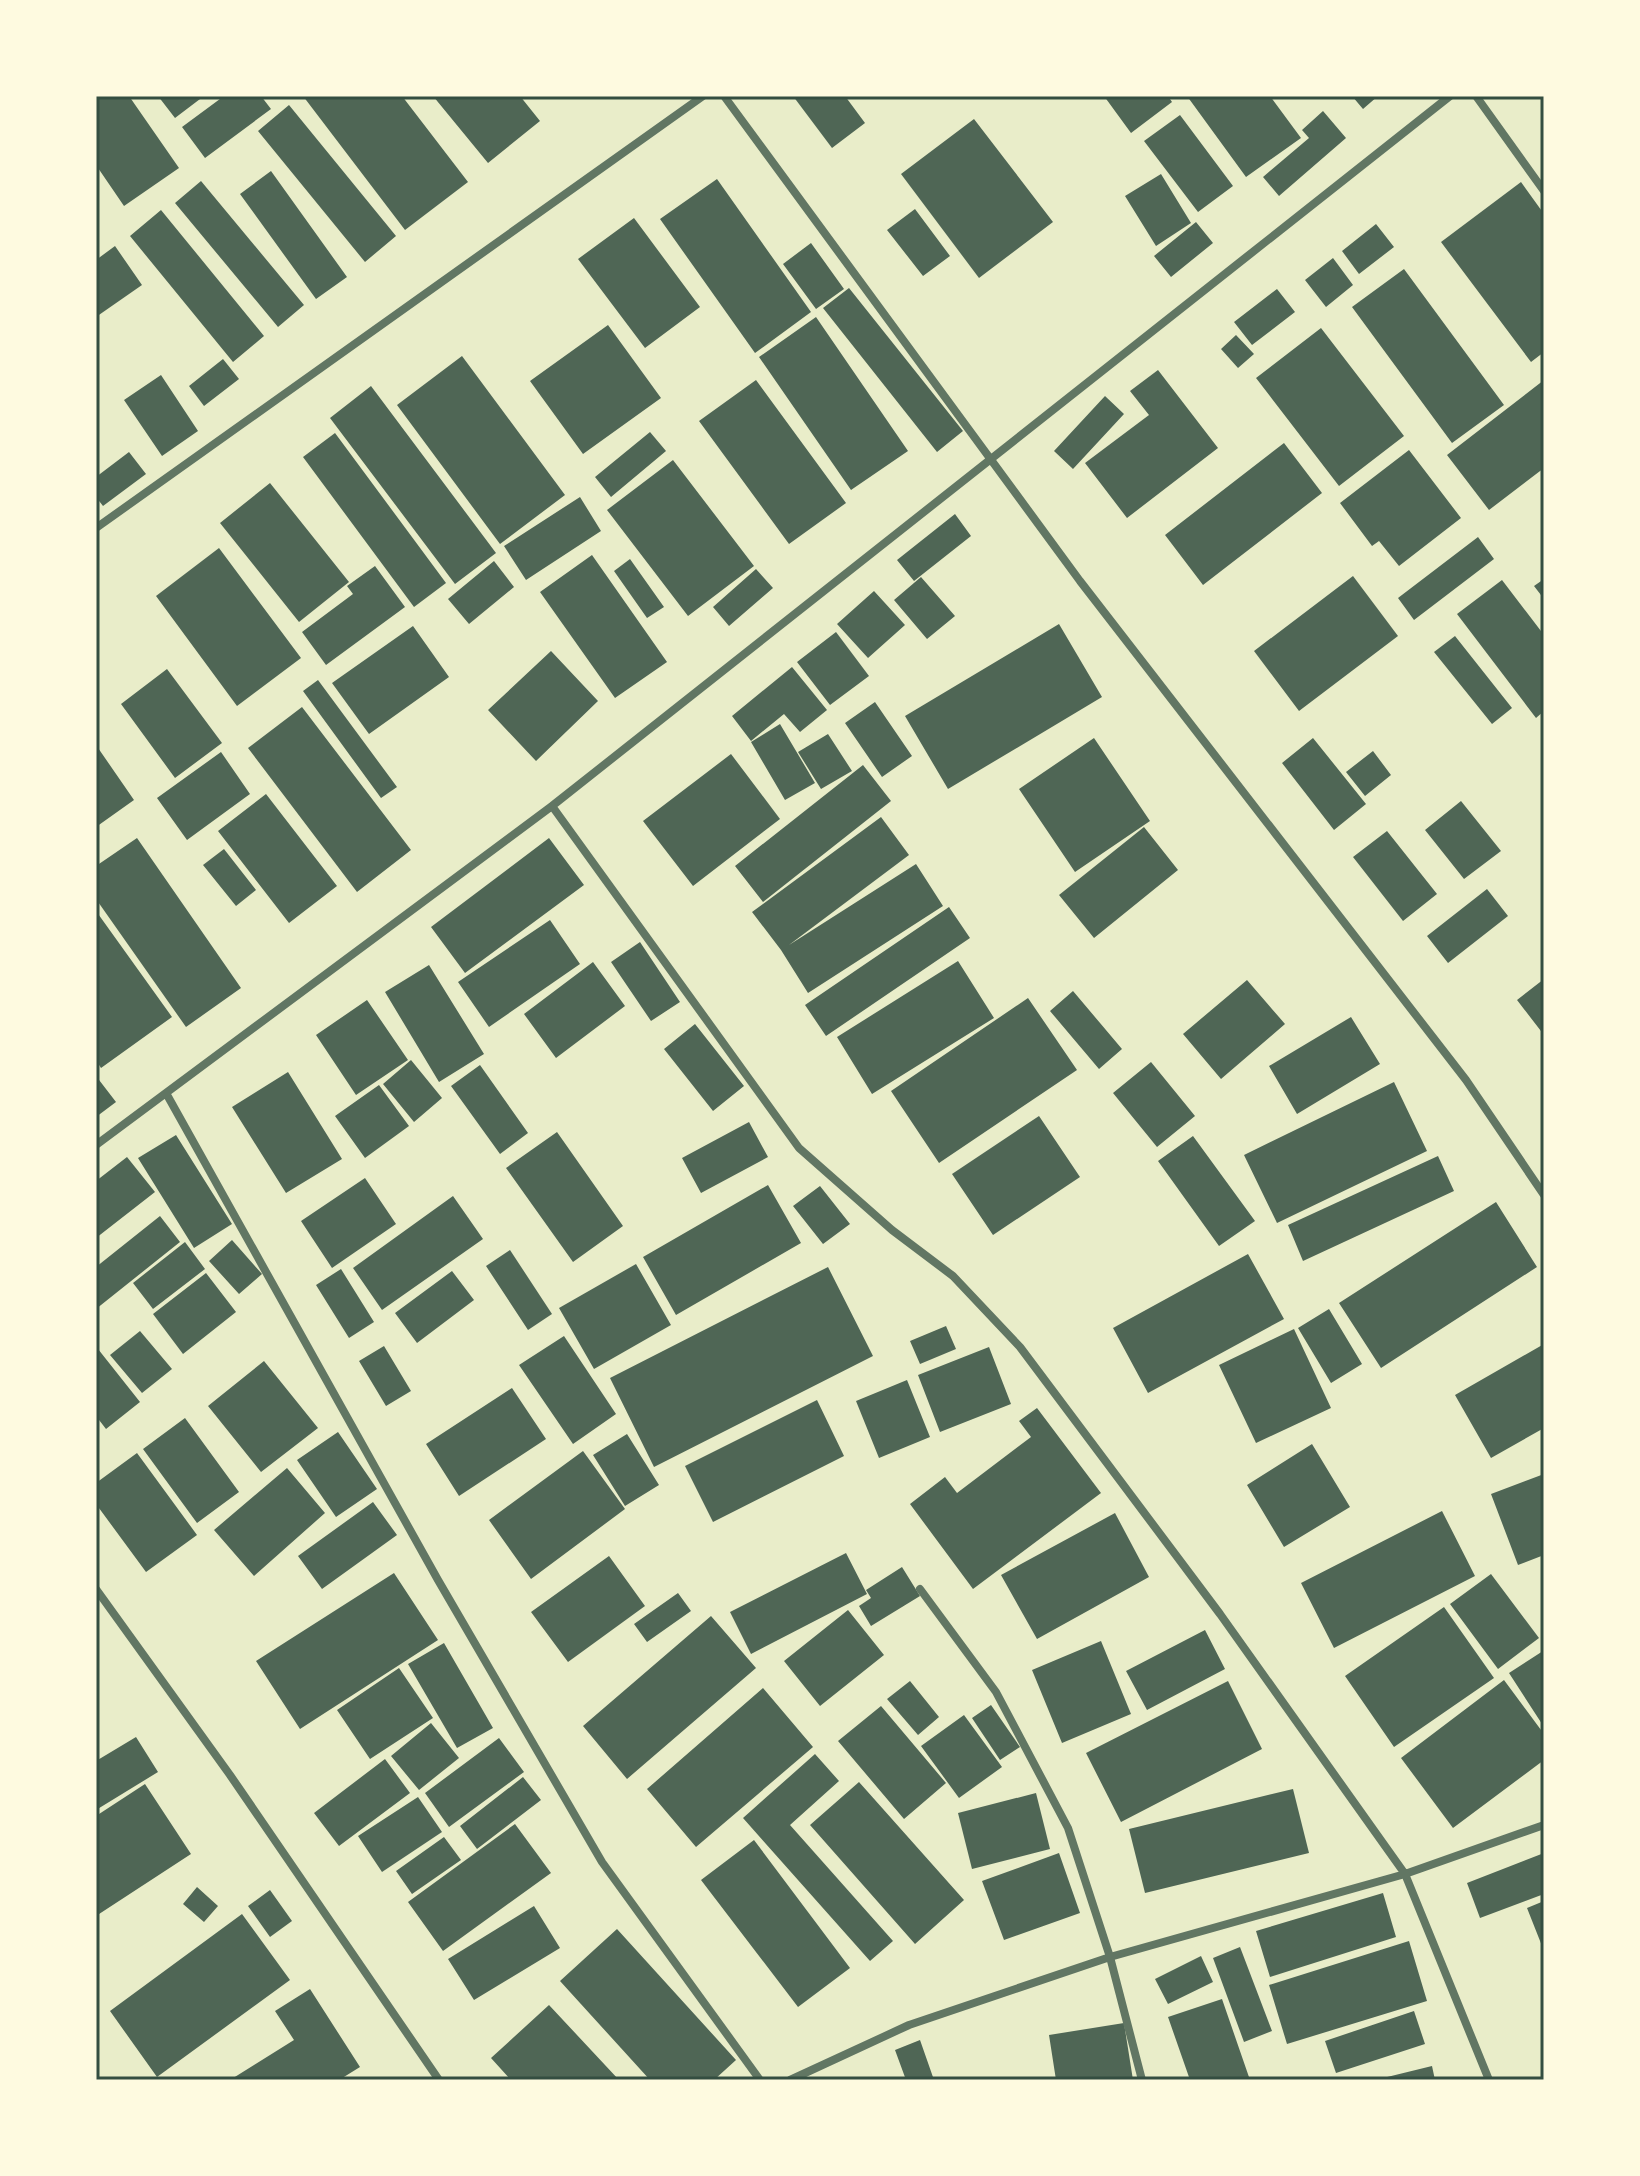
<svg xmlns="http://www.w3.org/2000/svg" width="1640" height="2176" viewBox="0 0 1640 2176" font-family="'Archivo Narrow',sans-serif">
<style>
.building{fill:#4f6655}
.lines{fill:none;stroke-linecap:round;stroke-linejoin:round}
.minor{stroke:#617663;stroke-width:8}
.neatline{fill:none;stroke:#344e41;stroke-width:3}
</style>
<rect width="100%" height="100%" fill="#e9edc9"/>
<path class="building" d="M96 96H129L179 168 124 206 96 165Z
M158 96H204L175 118Z
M224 96H261L271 109 205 158 182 127Z
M303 96H402L468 182 405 230Z
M433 96H520L540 121 488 163Z
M793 96H845L865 123 832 148Z
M1104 96H1168L1172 102 1131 133Z
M1187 96H1270L1301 138 1246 177Z
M1352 96H1378L1363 109Z
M289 105 396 236 365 262 258 131Z
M1323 111 1346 138 1279 196 1263 177 1309 138 1302 130Z
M1180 115 1233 186 1198 212 1144 141Z
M974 119 1053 222 979 278 901 174Z
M271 171 347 277 316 299 240 194Z
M1161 174 1191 223 1156 246 1125 196Z
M717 179 811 312 755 353 660 219Z
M201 181 304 305 278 327 175 203Z
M1521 182 1544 214V352L1531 362 1441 242Z
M915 209 950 256 923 276 887 230Z
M161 210 264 336 233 362 130 236Z
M634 218 700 307 645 348 578 259Z
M1196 222 1213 243 1171 277 1154 256Z
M1376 224 1394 247 1359 274 1342 251Z
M811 243 844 289 816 309 783 264Z
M115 246 142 285 96 317V260Z
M1333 258 1353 285 1326 307 1305 280Z
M1404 269 1504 405 1452 443 1352 307Z
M849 288 963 431 937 452 823 308Z
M1277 289 1295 312 1252 345 1234 322Z
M816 317 908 451 851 490 759 357Z
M608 325 661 398 583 454 530 381Z
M1321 328 1404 436 1339 486 1256 378Z
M1236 335 1254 354 1238 368 1221 349Z
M462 356 565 495 500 544 397 405Z
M223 359 239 379 204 406 189 386Z
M1158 370 1218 448 1127 518 1085 463 1149 415 1130 391Z
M161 375 198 431 162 456 124 400Z
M756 380 846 503 789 544 699 421Z
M1544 380V468L1489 510 1447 455Z
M371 386 496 553 455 584 330 418Z
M1105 396 1124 414 1073 469 1054 451Z
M650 432 666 451 611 497 595 477Z
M335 433 446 583 414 607 303 457Z
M1284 443 1322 493 1203 585 1165 535Z
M1409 450 1461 518 1399 566 1379 541 1372 546 1340 503Z
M129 452 146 474 103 506 96 497V477Z
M673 460 754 566 688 616 607 510Z
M270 483 349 582 299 622 220 523Z
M580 497 601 531 526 580 504 546Z
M955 514 971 536 914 581 897 560Z
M1478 537 1494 559 1414 620 1398 598Z
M219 548 301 658 237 706 156 596Z
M592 555 667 662 615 698 540 592Z
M630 559 664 607 647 618 614 571Z
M494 561 514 587 469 624 448 599Z
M375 566 405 607 326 665 302 632 353 594 347 586Z
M756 569 773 588 729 626 713 607Z
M1353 576 1398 636 1299 711 1254 651Z
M921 577 955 616 927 639 894 600Z
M1544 579V599L1534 586Z
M1502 580 1544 635V711L1536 718 1457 614Z
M874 591 905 625 868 658 837 624Z
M1059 624 1102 697 948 789 905 716Z
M413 626 449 677 369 734 332 683Z
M836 632 869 676 830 705 797 662Z
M1455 636 1512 708 1492 724 1434 652Z
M551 651 598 701 536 761 488 710Z
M792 667 827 710 800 732 784 714 751 741 732 716Z
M167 669 222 743 175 778 121 704Z
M318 680 397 787 381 798 303 691Z
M875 702 912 756 882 777 845 723Z
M302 707 411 850 357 892 248 748Z
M780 724 815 783 785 800 751 742Z
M828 734 852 771 821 789 798 752Z
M1094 738 1150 821 1075 872 1019 789Z
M1313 738 1366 804 1334 830 1282 763Z
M96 745 134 800 96 827Z
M1373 751 1391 775 1365 796 1346 772Z
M221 752 250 794 187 840 157 798Z
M731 754 780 819 693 886 643 821Z
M863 765 891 801 763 902 735 866Z
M266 794 337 886 289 923 218 831Z
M1461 801 1501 851 1464 879 1425 830Z
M881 817 909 855 789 945 916 864 943 906 808 993 781 950 752 912Z
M1144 827 1178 870 1094 938 1059 895Z
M1387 831 1437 894 1403 921 1353 857Z
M137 838 241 988 186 1027 96 899V866Z
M549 838 584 885 465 973 431 927Z
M224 849 256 890 236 906 203 865Z
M1487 889 1508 916 1448 963 1427 936Z
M949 907 970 938 826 1036 805 1005Z
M96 911 172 1017 101 1068 96 1060Z
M550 920 580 964 489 1027 458 982Z
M640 942 680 1002 651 1021 611 962Z
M958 961 994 1018 872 1094 837 1037Z
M593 962 625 1006 556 1058 524 1014Z
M429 965 484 1054 439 1082 385 992Z
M1544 979V1035L1517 1000Z
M1247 980 1285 1024 1221 1079 1183 1034Z
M1073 991 1122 1049 1099 1069 1050 1011Z
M1028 998 1077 1070 939 1163 891 1091Z
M367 1000 408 1060 356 1095 316 1035Z
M1351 1017 1380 1064 1297 1114 1269 1066Z
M695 1024 744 1086 713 1111 664 1049Z
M411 1060 442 1098 414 1122 383 1084Z
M1151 1062 1195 1116 1157 1147 1113 1093Z
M480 1065 528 1133 500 1154 451 1086Z
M288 1072 342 1159 286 1193 232 1107Z
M96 1076 116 1102 96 1117Z
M1394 1082 1427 1151 1277 1223 1244 1155Z
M379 1085 409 1126 365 1158 335 1116Z
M1039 1116 1080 1177 993 1235 952 1174Z
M749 1122 768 1157 701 1193 682 1158Z
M557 1132 623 1226 573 1262 506 1168Z
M176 1135 232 1224 194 1248 138 1158Z
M1193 1136 1255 1221 1219 1246 1158 1161Z
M1438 1156 1454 1191 1303 1261 1288 1225Z
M127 1157 155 1192 96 1238V1181Z
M365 1178 396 1224 332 1268 301 1221Z
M768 1185 801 1243 676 1315 643 1257Z
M820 1186 850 1224 823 1244 793 1206Z
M453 1196 483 1239 382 1310 353 1268Z
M1496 1202 1537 1267 1381 1368 1339 1303Z
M160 1216 180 1242 96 1309V1267Z
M232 1240 262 1274 239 1294 209 1261Z
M185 1242 205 1269 153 1309 133 1283Z
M510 1250 552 1314 528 1330 486 1266Z
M1248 1254 1284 1319 1148 1393 1113 1328Z
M636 1264 671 1325 594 1369 559 1308Z
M828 1267 873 1356 654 1467 610 1378Z
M341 1269 374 1322 349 1338 316 1285Z
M452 1271 474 1300 417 1343 395 1313Z
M206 1273 236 1312 183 1354 153 1314Z
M1329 1309 1362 1364 1331 1383 1298 1328Z
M946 1326 956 1349 920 1364 910 1341Z
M1294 1329 1331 1408 1256 1443 1219 1365Z
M140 1331 172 1369 142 1393 110 1355Z
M564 1336 616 1414 573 1444 519 1365Z
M1544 1344V1428L1491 1458 1455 1395Z
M384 1346 411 1391 386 1406 359 1361Z
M989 1347 1011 1404 940 1432 918 1375Z
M98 1349 140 1402 106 1429 96 1416V1350Z
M264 1361 318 1428 261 1472 208 1406Z
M907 1380 930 1437 879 1458 856 1401Z
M512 1388 546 1439 459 1496 426 1444Z
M817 1400 844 1456 713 1522 685 1466Z
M1037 1408 1101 1493 973 1589 910 1504 945 1477 957 1493 1031 1437 1019 1421Z
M185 1418 239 1492 197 1523 143 1449Z
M338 1432 377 1489 336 1517 297 1460Z
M627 1434 659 1485 625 1506 593 1455Z
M1312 1444 1350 1507 1284 1547 1247 1485Z
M583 1451 625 1509 531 1579 489 1520Z
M137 1453 197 1535 146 1572 96 1504V1483Z
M287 1468 325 1513 254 1576 214 1530Z
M1544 1474V1555L1518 1565 1491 1494Z
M373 1502 397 1535 322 1589 298 1556Z
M1442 1511 1475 1576 1334 1648 1301 1583Z
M1115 1513 1149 1577 1037 1639 1001 1575Z
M846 1553 867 1594 751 1654 730 1612Z
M609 1556 645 1606 568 1662 531 1612Z
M902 1567 920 1596 871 1626 859 1606 871 1598 866 1590Z
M394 1573 438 1640 300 1729 256 1661Z
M1491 1574 1539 1638 1498 1669 1450 1604Z
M678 1593 691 1611 647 1642 634 1624Z
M1444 1607 1494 1678 1394 1747 1345 1676Z
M848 1610 884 1655 820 1706 784 1661Z
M711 1616 756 1668 627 1779 583 1726Z
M1205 1630 1225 1669 1147 1710 1126 1671Z
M1101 1641 1131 1714 1062 1743 1032 1670Z
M444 1643 493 1728 457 1748 408 1664Z
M1543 1651 1544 1653V1727L1509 1673Z
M399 1668 433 1718 370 1759 337 1710Z
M1504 1680 1544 1734V1760L1453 1828 1401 1758Z
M910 1681 939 1717 918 1735 887 1699Z
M1228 1681 1262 1749 1121 1822 1086 1753Z
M763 1688 813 1747 696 1847 647 1789Z
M991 1705 1020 1747 1000 1760 972 1718Z
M881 1706 946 1783 904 1819 838 1741Z
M964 1715 1002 1767 959 1798 921 1746Z
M431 1723 459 1758 419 1790 391 1756Z
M136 1737 158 1772 96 1810V1761Z
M499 1738 524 1772 449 1827 425 1793Z
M815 1754 839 1781 790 1825 893 1941 870 1961 743 1818Z
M385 1759 410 1793 339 1846 314 1813Z
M523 1777 541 1800 477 1849 460 1826Z
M859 1782 964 1900 915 1944 810 1825Z
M145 1784 191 1854 96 1916V1816Z
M1293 1789 1309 1853 1145 1893 1129 1829Z
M1036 1793 1050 1849 972 1869 958 1813Z
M418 1797 442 1832 382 1872 358 1836Z
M515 1824 551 1873 443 1951 408 1902Z
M444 1837 461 1860 412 1894 396 1871Z
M754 1840 850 1968 798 2007 701 1880Z
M1059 1853 1080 1913 1004 1940 982 1881Z
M1544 1853V1894L1480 1918 1467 1883Z
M197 1887 218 1906 204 1922 183 1904Z
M270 1890 292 1921 270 1937 248 1906Z
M1383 1893 1396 1937 1270 1977 1256 1931Z
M1544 1901V1951L1527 1908Z
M534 1906 560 1948 474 2000 448 1959Z
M242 1914 290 1980 157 2077 110 2011Z
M617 1929 736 2060 714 2080H650L560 1981Z
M1409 1941 1427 2001 1287 2044 1269 1985Z
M1240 1947 1272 2031 1244 2042 1213 1958Z
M1201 1956 1213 1982 1168 2004 1155 1979Z
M310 1989 360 2067 339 2080H230L294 2040 275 2011Z
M1222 1999 1250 2080H1190L1168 2017Z
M549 2005 619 2080H511L491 2058Z
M1414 2011 1425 2044 1336 2073 1325 2041Z
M1124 2023 1133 2080H1056L1049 2035Z
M920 2040 934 2080H906L895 2050Z
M1432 2066 1435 2080H1379V2079Z"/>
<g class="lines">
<path class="minor" d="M724 96 1080 581 1466 1080 1544 1195
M1476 96 1544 191
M96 528 703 96
M552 806 799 1148 892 1230 953 1276 1020 1347 1220 1614 1405 1874 1489 2080
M166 1093 438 1580 602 1862 760 2080
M96 1145 552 806 1450 96
M96 1589 230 1775 439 2080
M920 1589 996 1692 1068 1828 1110 1957 1142 2080
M790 2080 909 2025 1110 1957 1405 1874 1544 1825"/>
</g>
<rect width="1640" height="2176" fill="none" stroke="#fefae0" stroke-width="196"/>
<rect x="98" y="98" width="1444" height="1980" class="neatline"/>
</svg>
